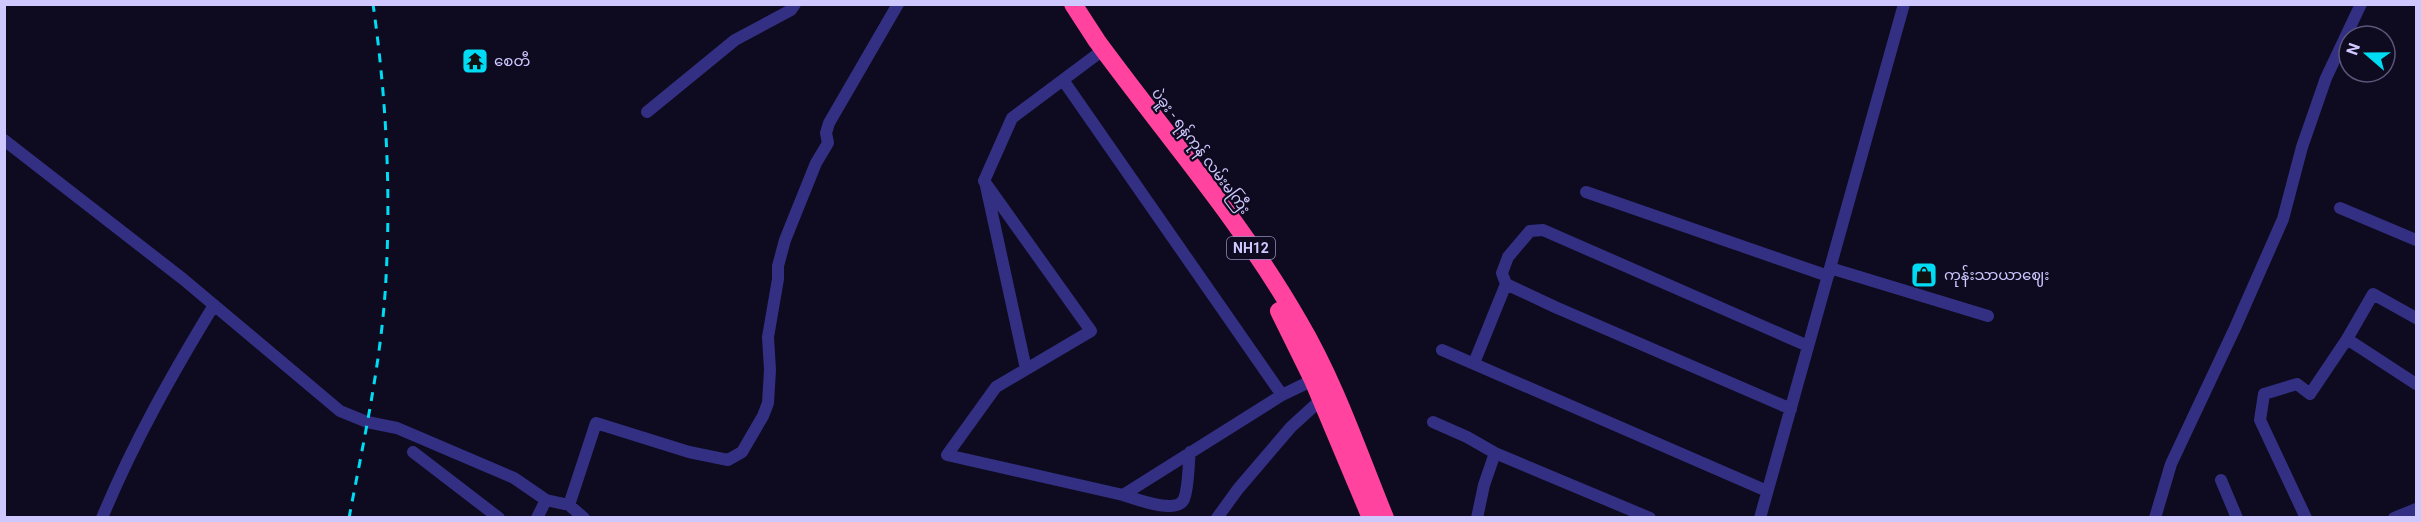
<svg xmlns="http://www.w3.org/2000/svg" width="2421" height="522" viewBox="0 0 2421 522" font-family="Roboto,'Noto Sans Myanmar',sans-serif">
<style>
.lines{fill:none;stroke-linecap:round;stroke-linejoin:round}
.minor{stroke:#333083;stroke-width:12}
.highway{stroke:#ff439e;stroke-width:18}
.rail{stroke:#00dcf3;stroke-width:3;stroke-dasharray:9 8;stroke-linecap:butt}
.labels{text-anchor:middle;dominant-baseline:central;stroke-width:4.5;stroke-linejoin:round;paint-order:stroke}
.shield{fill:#0e0a1f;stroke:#948fbc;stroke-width:1.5}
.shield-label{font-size:14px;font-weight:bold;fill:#cec8ff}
.poi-label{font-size:15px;fill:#cec8ff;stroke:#0e0a1f;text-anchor:start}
.street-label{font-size:15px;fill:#cec8ff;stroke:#0e0a1f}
</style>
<rect width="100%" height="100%" fill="#0e0a1f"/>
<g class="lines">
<path class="minor" d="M1103 50 1012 118 984 181 1091 331 996 387 947 455 1123 495 1282 395 1313 380
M1063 80 1282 395
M647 112 735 40 791 10 795 4
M4 140 183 279 340 411 367 422 397 428 514 478 546 500 569 505 584 518
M986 186 1026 369
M1586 192 1828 276
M2340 208 2416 240
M1830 268 1988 316
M2347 339 2416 384
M1442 350 1767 491
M1474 363 1506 284
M1791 409 1555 307 1506 284 1502 273 1508 257 1530 231 1543 230 1808 346
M1433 422 1467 437 1495 453 1650 518
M413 452 499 518
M2221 480 2237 518
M1123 495C1136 499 1177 515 1184 499 1189 486 1188 466 1190 452
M569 505 596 423 689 452 728 460 742 452 763 416 768 403 770 370 768 337 778 279V266L785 240 816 163 828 143 826 133 829 123 898 4
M102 518C133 443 172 374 214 305
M537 518 546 500
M1217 518 1238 489 1291 427 1325 396
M1477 518 1484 485 1495 453
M1760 518 1904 4
M2155 518 2171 464 2235 328 2283 219 2302 147 2326 78 2361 4
M2306 518 2260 420 2264 394 2297 384 2310 394 2347 339 2373 294 2416 318
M2394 518 2416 509"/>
<path class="highway" d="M1073 4 1097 41C1165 134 1242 222 1299 322 1335 383 1358 452 1385 518
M1279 311 1313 380 1371 518"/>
<path class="rail" d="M349 518C364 439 382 358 386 278 391 187 386 95 373 4"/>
</g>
<defs>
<symbol id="temple-square" viewBox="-11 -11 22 22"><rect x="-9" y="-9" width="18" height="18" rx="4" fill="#00dcf3" stroke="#0e0a1f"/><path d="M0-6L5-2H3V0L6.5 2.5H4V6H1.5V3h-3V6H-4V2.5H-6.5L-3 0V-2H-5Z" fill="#111"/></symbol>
<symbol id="shop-square" viewBox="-11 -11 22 22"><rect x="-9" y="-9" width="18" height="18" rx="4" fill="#00dcf3" stroke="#0e0a1f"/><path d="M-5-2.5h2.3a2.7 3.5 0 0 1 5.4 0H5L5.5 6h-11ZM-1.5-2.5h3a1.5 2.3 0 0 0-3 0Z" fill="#111"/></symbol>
</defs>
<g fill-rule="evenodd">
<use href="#temple-square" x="460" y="46" width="30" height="30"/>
<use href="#shop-square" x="1909" y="260" width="30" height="30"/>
</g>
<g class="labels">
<rect class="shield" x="1227" y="237" width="48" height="22" rx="4.5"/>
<g class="shield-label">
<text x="1251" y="248">NH12</text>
</g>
<g class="poi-label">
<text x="494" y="61">စေတီ</text>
<text x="1944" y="275">ကုန်းသာယာဈေး</text>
</g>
<g class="street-label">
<text transform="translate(1201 151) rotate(53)">ပဲခူး - ရန်ကုန် လမ်းမကြီး</text>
</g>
</g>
<rect width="2421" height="522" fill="none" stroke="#cec8ff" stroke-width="12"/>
<g transform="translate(2367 54) rotate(290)"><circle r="28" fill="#0e0a1f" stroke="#5b5679" stroke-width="1.5"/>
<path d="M0-4.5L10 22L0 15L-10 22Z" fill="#00dcf3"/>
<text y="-9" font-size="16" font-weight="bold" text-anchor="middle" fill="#cec8ff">N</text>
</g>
</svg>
